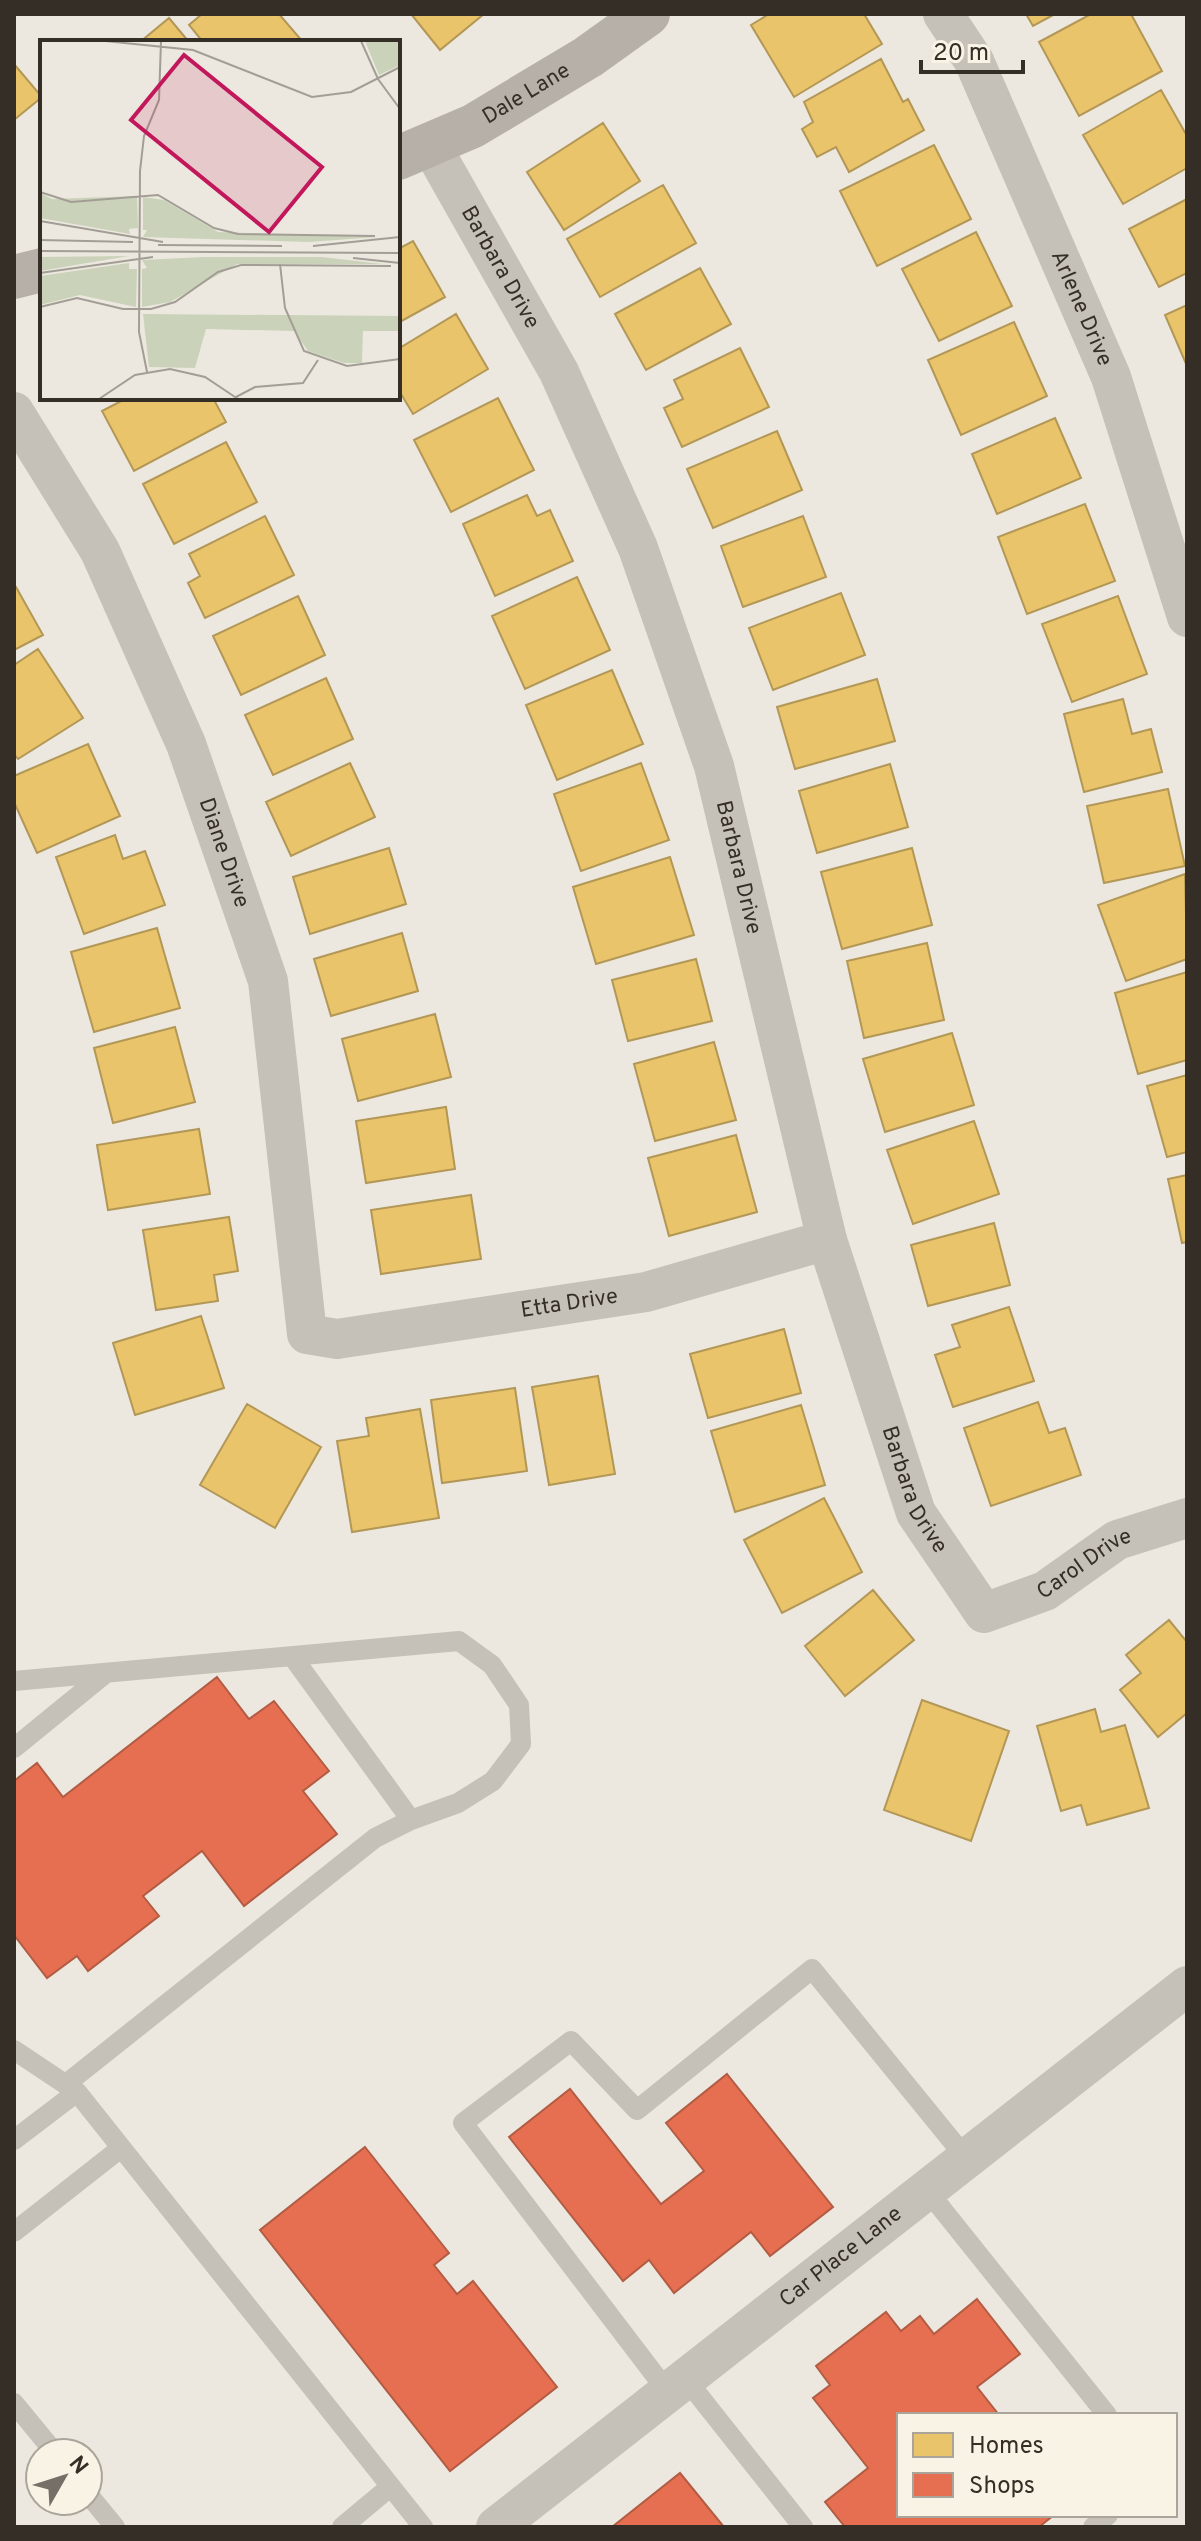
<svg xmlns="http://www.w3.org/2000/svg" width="1201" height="2541" viewBox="0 0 1201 2541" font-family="Overpass,sans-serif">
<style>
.homes{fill:#e9c46a;stroke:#b39756;stroke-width:2}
.shops{fill:#e76f51;stroke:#b25c44;stroke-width:2}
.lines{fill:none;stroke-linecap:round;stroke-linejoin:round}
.lane{stroke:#c5c0b8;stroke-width:20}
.street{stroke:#c5c0b8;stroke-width:40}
.secondary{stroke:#b6b0a9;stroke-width:44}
.labels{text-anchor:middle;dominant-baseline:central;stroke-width:8;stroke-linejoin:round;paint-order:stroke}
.street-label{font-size:22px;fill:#352e27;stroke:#f9f3e6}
.inset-road{fill:none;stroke:#a39e95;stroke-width:2}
.view{fill:#c2185b;fill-opacity:0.15;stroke:#c2185b;stroke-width:4}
.inset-edge{fill:none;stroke:#352e27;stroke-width:4}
</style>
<rect width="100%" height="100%" fill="#ece8df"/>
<path class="homes" d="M202 14H279L303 42H203L189 25Z
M411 14H484L440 50Z
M769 14H864L882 44 794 97 751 25Z
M1026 14H1055L1033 26Z
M1091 14H1131L1162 71 1079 116 1039 42Z
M169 18 189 42H140Z
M881 59 903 102 908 99 924 130 849 172 836 147 817 157 802 129 813 122 804 102Z
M14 64 42 97 14 120Z
M1161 90 1187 136V168L1123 204 1083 135Z
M603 123 640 181 564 230 527 172Z
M934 145 971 219 877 266 840 191Z
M663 185 696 243 600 297 567 239Z
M1187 199V273L1159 287 1129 229Z
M976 232 1012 306 939 341 902 269Z
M413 241 445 297 398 323V249Z
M700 268 731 324 646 370 615 314Z
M1187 305V366L1165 315Z
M456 314 488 369 413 414 398 389V349Z
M1014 322 1047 396 961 435 928 360Z
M740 348 769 407 682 447 664 408 683 399 674 380Z
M127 398H213L226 422 134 471 102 411Z
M498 398 534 470 451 512 414 440Z
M1055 418 1081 478 997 514 972 454Z
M777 431 802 490 713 528 687 469Z
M226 442 257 502 174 544 143 484Z
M527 495 537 516 550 510 573 561 495 596 463 524Z
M1085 504 1115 581 1027 614 998 537Z
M265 516 294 575 205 618 188 583 200 576 189 554Z
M803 516 826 577 743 607 721 546Z
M577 577 610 650 525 689 492 616Z
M16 587 43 635 14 650V588Z
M841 593 865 655 773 690 749 628Z
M298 596 325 655 241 695 213 636Z
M1118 596 1147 674 1072 702 1042 624Z
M38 649 83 718 18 759 14 754V665Z
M612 670 643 744 557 780 526 705Z
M326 678 353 739 273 775 245 715Z
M877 679 895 741 795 769 777 707Z
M1123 699 1132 734 1151 729 1162 772 1084 792 1064 714Z
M88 744 120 816 37 853 14 802V776Z
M350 763 375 817 291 856 266 802Z
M641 763 669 840 581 871 554 794Z
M890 764 908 827 817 853 799 791Z
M1168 789 1185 866 1104 883 1087 806Z
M115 835 123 859 145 851 165 905 84 934 56 857Z
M389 848 406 904 310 934 293 877Z
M912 848 932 925 842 949 821 872Z
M670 857 694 935 596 964 573 887Z
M1185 874 1187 959 1126 981 1098 905Z
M157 928 180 1008 94 1032 71 952Z
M402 933 418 991 331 1016 314 959Z
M927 943 944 1020 864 1038 847 961Z
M696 959 712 1021 628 1041 612 980Z
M1187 972V1060L1138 1074 1115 993Z
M435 1014 451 1077 358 1101 342 1039Z
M175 1027 195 1102 113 1123 94 1048Z
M952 1033 974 1105 885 1132 863 1059Z
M714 1042 736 1120 655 1141 634 1064Z
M1187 1075V1152L1167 1157 1147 1086Z
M446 1107 455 1169 366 1183 356 1121Z
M974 1121 999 1194 913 1224 887 1150Z
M199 1129 210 1194 108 1210 97 1145Z
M736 1135 757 1212 669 1236 648 1158Z
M1187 1175V1242L1182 1243 1168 1179Z
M471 1195 481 1259 381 1274 371 1210Z
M229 1217 238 1271 214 1275 218 1301 156 1310 143 1230Z
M994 1223 1010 1285 928 1306 911 1245Z
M1009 1307 1034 1381 953 1407 935 1355 960 1347 952 1325Z
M201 1316 224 1388 135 1415 113 1343Z
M784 1329 801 1393 708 1418 690 1354Z
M598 1376 615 1474 549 1485 532 1387Z
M515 1388 527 1471 442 1483 431 1400Z
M1038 1402 1049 1433 1065 1428 1081 1475 991 1506 964 1428Z
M247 1404 321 1447 275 1528 200 1485Z
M801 1405 825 1485 735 1512 711 1431Z
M420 1409 439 1518 352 1532 337 1441 369 1436 366 1418Z
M824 1498 862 1572 782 1613 744 1540Z
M873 1590 914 1640 845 1696 805 1646Z
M1169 1620 1187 1642V1713L1158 1737 1120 1690 1141 1673 1126 1655Z
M922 1700 1009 1731 971 1841 884 1810Z
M1095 1709 1101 1732 1125 1725 1149 1808 1087 1825 1081 1805 1061 1811 1037 1726Z"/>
<path class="shops" d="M217 1677 249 1719 274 1701 329 1771 303 1791 337 1834 244 1906 202 1851 143 1896 159 1916 88 1971 77 1956 47 1978 14 1935V1781L37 1763 63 1797Z
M727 2074 833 2207 770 2256 751 2232 674 2293 649 2260 623 2281 509 2137 570 2089 661 2204 704 2171 666 2123Z
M365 2147 449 2253 434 2265 457 2294 473 2281 557 2387 450 2471 260 2230Z
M977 2299 1020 2354 977 2387 999 2415H899V2515H1054L1039 2527H845L825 2502 868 2468 813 2398 830 2385 816 2366 886 2312 901 2331 920 2316 934 2334Z
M680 2473 724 2527H612Z"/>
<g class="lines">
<path class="lane" d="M14 1681 459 1641 492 1665 519 1705 521 1744 493 1781 458 1803 411 1820 292 1656
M14 1748 106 1673
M14 2050 77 2092
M66 2084 375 1838 411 1820
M14 2140 77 2092 423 2527
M926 2189 1107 2415
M14 2232 121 2148
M685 2378 803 2527
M667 2391 463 2123 571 2041 637 2110 812 1969 966 2158
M14 2403 55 2453
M88 2494 115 2527
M342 2527 390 2487
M1093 2527 1108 2515"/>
<g class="street">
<path id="s1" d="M943 14 974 61 1111 377 1187 617"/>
<path id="s2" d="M430 144 559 372 638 548 714 766 827 1240 916 1513 984 1613 1045 1591 1117 1540 1187 1518"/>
<path id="s3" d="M14 412 100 551 186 744 268 981 307 1334 337 1339 646 1292 827 1240"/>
<path id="s4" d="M496 2527 1187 1986"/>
</g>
<g class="secondary">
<path id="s5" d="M398 158 473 126 588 57 648 14"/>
<path d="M14 277 42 270"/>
</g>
</g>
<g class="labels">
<g class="street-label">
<text stroke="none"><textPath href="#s5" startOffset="144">Dale Lane</textPath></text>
<text stroke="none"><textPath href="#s2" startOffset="142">Barbara Drive</textPath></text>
<text stroke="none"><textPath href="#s1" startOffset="326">Arlene Drive</textPath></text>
<text stroke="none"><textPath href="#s3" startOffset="490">Diane Drive</textPath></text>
<text stroke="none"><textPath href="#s2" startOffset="790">Barbara Drive</textPath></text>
<text stroke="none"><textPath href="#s3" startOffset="1246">Etta Drive</textPath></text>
<text stroke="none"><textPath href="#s2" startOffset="1438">Barbara Drive</textPath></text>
<text stroke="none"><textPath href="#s2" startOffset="1694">Carol Drive</textPath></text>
<text stroke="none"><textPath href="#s4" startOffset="438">Car Place Lane</textPath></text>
</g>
</g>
<g transform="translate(40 40)">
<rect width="360" height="360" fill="#ece8df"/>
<path d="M325 1H360V25L339 35ZM0 153 12 159 97 156 98 188 89 189 90 194 0 178ZM103 157 124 160 178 192 337 197 269 202 103 197 107 190H103ZM89 216 0 231V217ZM164 217H282L342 224H197L130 262 102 267V229L107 228 102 220ZM89 223V229H97L96 267 40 255 0 265V236ZM103 274 360 276V291H323L322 323H304L268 311 254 291 166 289 155 328 109 327Z" fill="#cad2b9"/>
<path class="inset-road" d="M65 1 153 10 272 57 311 52 360 27M321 1 338 39 360 69M0 152 31 162 118 155 174 188 198 194 335 196M0 181 123 202M0 200 93 202M118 205 242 206M273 206 360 197M0 211 360 213M313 218 360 223M240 224 245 268 264 311 307 326 360 319M0 233 113 217M0 267 37 258 83 269H111L135 262 178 232 201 225 351 226M107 332 99 292 100 131 104 96 119 60 121 1M196 357 215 347 263 343 278 320M59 359 95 335 130 329 165 337 198 359"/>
<path class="view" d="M144 15 282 127 229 192 91 80Z"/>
<rect width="360" height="360" class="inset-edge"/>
</g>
<rect width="1201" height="2541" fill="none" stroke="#352e27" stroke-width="32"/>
<rect x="897" y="2413" width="280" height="104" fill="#f9f3e6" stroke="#aba49a" stroke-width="2"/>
<rect x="913" y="2433" width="40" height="24" fill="#e9c46a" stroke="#aba49a" stroke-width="2"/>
<text x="969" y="2453" font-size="24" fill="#352e27">Homes</text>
<rect x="913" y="2473" width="40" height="24" fill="#e76f51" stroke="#aba49a" stroke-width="2"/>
<text x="969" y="2493" font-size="24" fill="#352e27">Shops</text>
<g transform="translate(64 2477) rotate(51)"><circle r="38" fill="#f9f3e6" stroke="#aba49a" stroke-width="2"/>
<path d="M0-6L14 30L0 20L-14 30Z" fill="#756f67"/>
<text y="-12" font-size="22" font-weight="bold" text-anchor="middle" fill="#352e27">N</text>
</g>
<path d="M921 60v12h102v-12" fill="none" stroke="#352e27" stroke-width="4"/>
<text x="933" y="60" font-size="24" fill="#352e27" stroke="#f9f3e6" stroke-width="6" paint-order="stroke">20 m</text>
</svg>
